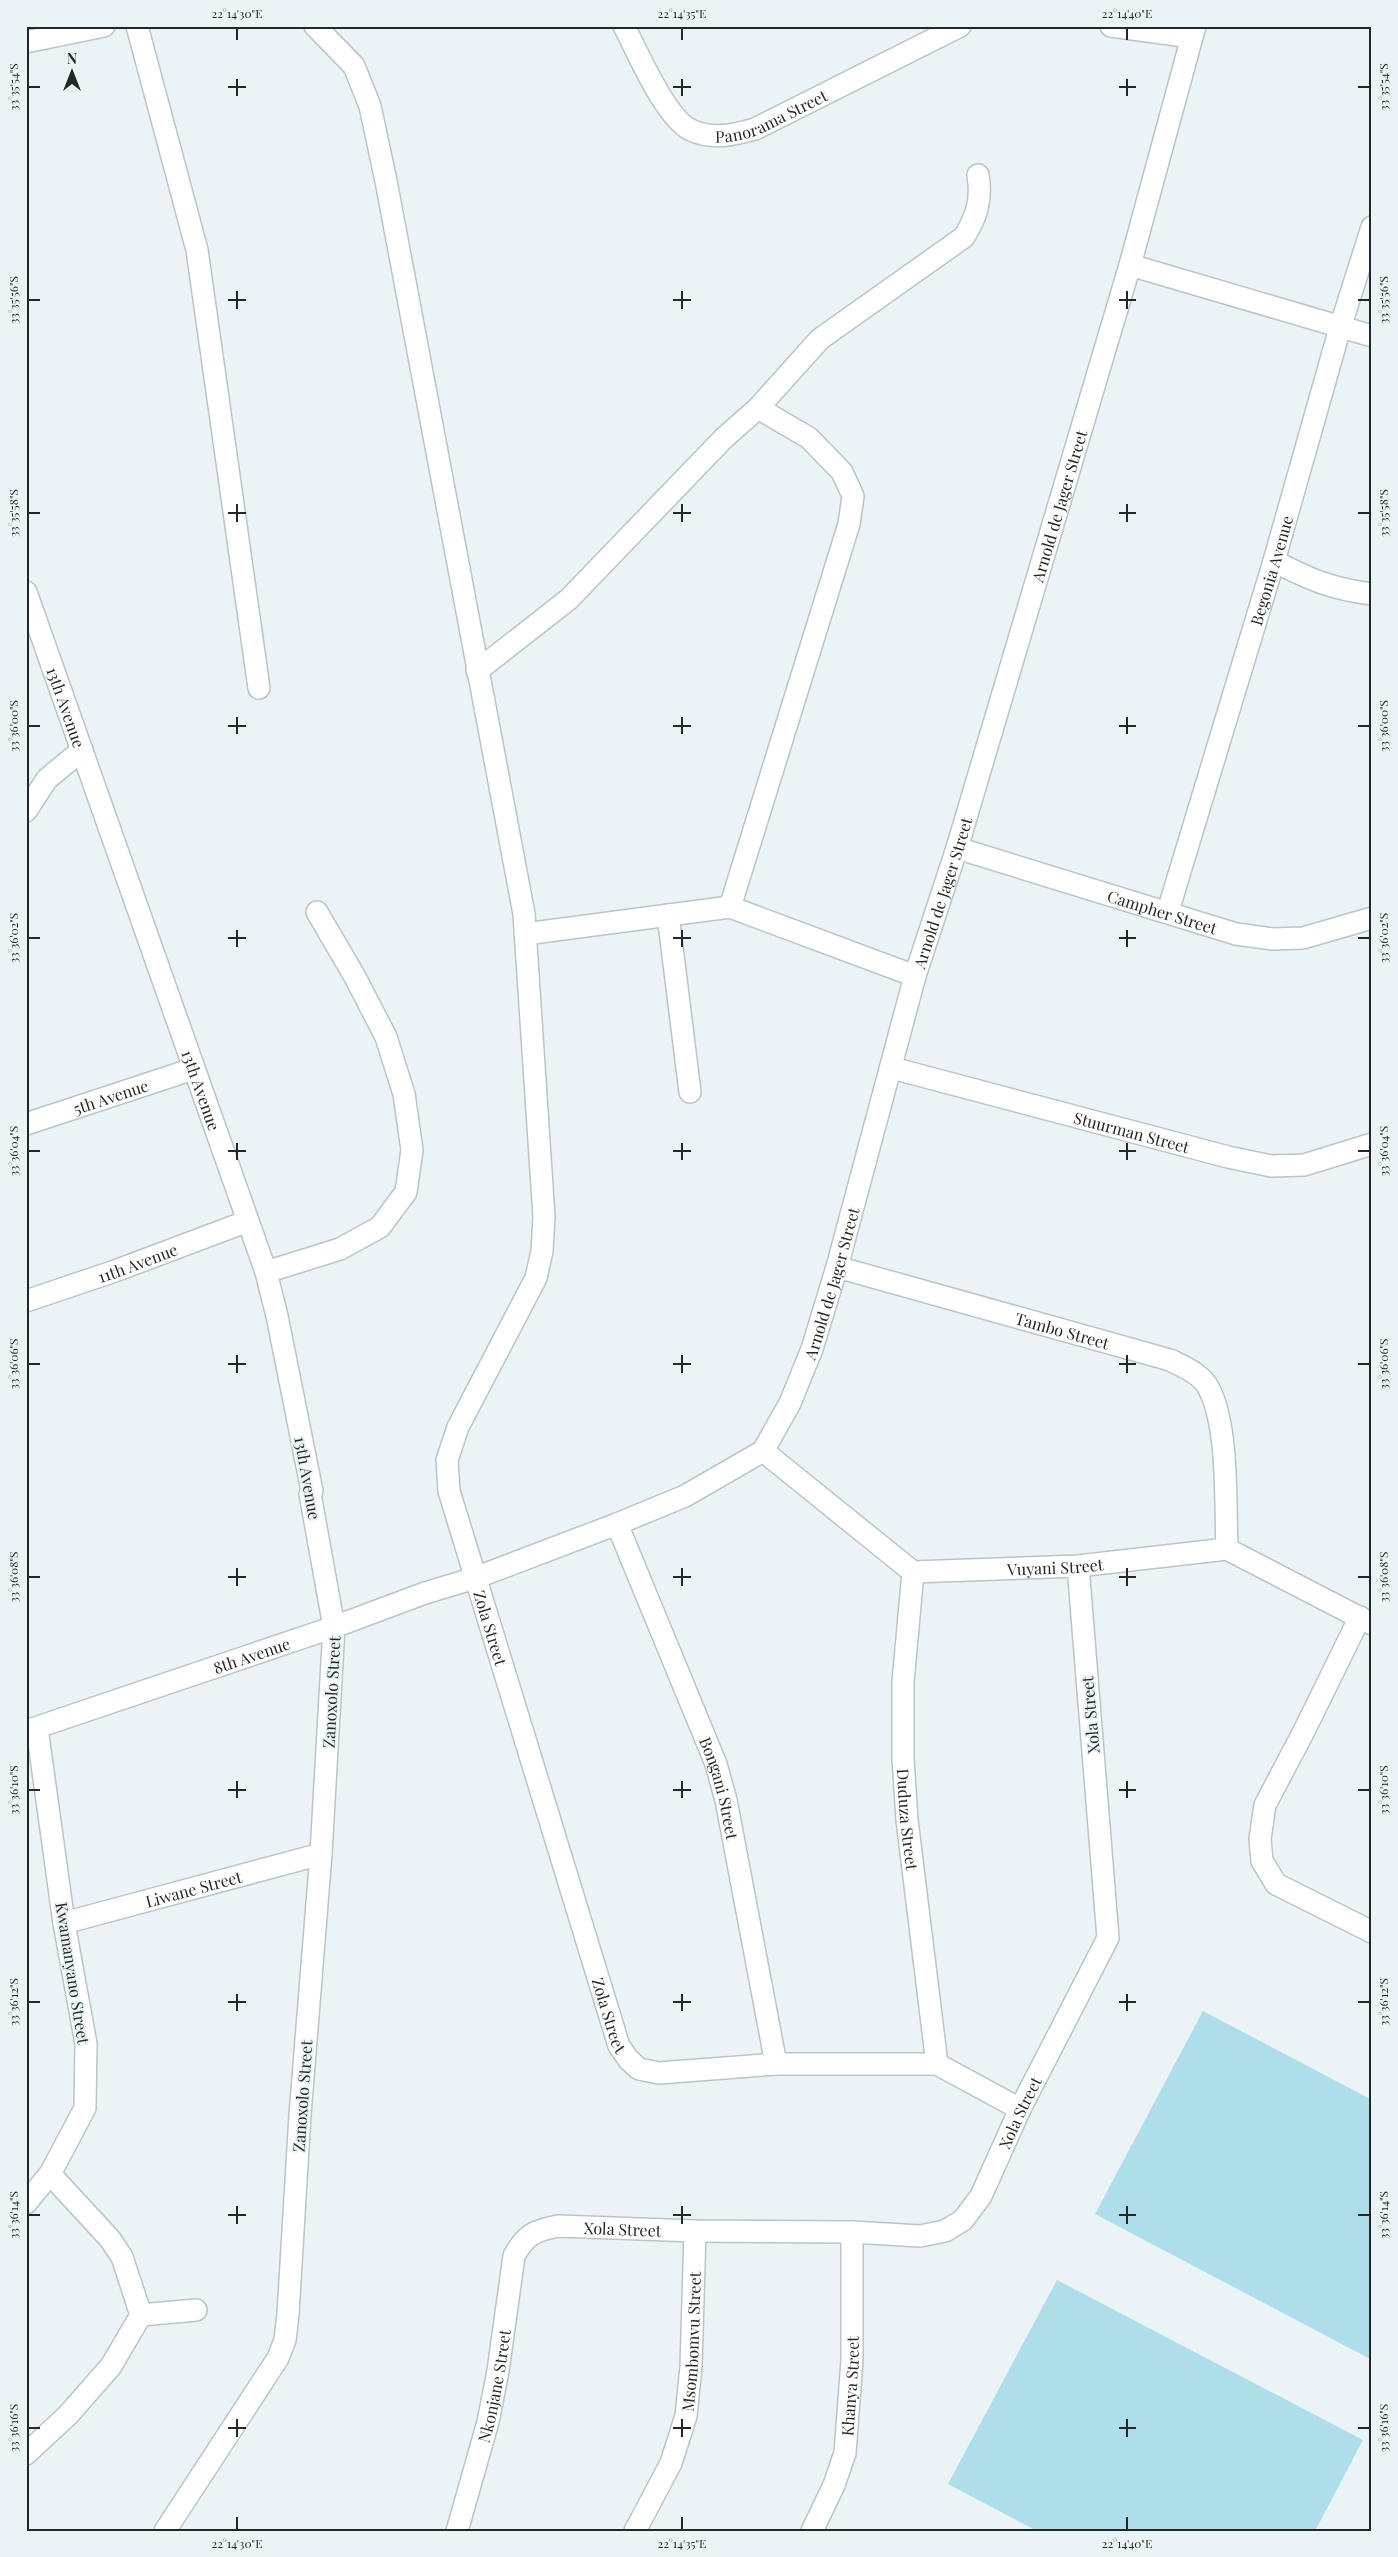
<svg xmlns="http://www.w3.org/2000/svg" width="1398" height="2557" viewBox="0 0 1398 2557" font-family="'Playfair Display',serif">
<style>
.pitch{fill:#addee9}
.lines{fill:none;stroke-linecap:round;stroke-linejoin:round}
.minor-casing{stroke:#bbc4c6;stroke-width:24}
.minor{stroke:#fff;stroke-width:21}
.ticks{fill:none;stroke:#232727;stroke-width:2}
.labels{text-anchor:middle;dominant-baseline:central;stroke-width:4;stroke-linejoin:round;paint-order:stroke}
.street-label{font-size:16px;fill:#232727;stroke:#eaf4f6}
.neatline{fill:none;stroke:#232727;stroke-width:2}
.ticks-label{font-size:12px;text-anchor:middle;fill:#232727}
</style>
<rect width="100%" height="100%" fill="#eaf4f6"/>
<path class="pitch" d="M1203 2011 1372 2100V2360L1095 2214Z
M1057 2280 1363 2440 1315 2531H1037L948 2484Z"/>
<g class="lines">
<defs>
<g id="minor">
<path d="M137 26 197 250 259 688"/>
<path id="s1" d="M315 26 354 66 370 106 386 181 524 914 544 1217 542 1251 536 1278 458 1427 447 1460 449 1491 619 2046 629 2060 639 2069 659 2073 776 2064H937L1020 2109"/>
<path id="s2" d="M624 26C637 51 666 119 691 130 712 140 734 135 755 129L960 26"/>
<path d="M1111 26 1191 37"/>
<path d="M26 42 104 26"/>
<path d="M1130 265 1372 336"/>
<path d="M758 408 820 339 964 237C977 216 982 200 978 175"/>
<path d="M1274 561C1309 579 1331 589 1372 594"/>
<path id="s3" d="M26 592 266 1272 277 1316 312 1491 310 1494 334 1627 321 1854 300 2115 288 2314 285 2340 278 2358 165 2531"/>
<path d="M477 671 569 599 724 438 758 408 809 438 842 472 853 496 849 524 730 907"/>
<path d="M26 811 47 779 82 750"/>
<path id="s4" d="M957 848 1236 934 1273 939 1303 938 1372 918"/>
<path id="s5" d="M1168 911 1274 561 1340 328 1372 227"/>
<path d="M668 915 690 1092"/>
<path d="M525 934 730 907 915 976"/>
<path id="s6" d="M892 1068 1228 1157 1271 1166 1304 1165 1372 1144"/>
<path id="s7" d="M26 1124 193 1069"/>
<path id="s8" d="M837 1267 1170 1360C1184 1367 1202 1374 1209 1389 1229 1427 1225 1505 1227 1549"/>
<path d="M266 1272 340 1249 380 1227 406 1192 412 1150 404 1094 386 1037 355 977 317 912"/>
<path id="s9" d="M26 1301 115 1271 248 1221"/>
<path id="s10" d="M763 1451 913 1572 1078 1566 1227 1549 1372 1624"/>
<path id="s11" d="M617 1524 716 1764 726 1800 776 2064"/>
<path id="s12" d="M913 1572 903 1682V1758L907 1820 937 2064"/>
<path d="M1360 1617 1303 1733 1265 1805 1260 1839 1262 1861 1276 1884 1372 1932"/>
<path id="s13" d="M26 1731 334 1627 425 1593 475 1578 617 1524 685 1496 763 1451 790 1403 812 1349 837 1267 915 976 957 848 1130 265 1195 26"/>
<path id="s14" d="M64 1923 321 1854"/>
<path d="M26 2203 50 2174 85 2108 86 2044 64 1923 37 1728"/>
<path d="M141 2315 196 2310"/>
<path d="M26 2454 68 2415 111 2366 141 2315 122 2257 110 2239 50 2174"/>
<path id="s15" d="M457 2531 488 2422 498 2371 514 2256C526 2234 534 2231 558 2226L695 2231 852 2232 920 2236 945 2231 963 2220 981 2196 1020 2109 1108 1938 1078 1566"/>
<path id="s16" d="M635 2531 671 2463 686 2416 691 2367 695 2231"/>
<path id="s17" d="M812 2531 834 2485 845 2453 852 2360V2232"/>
</g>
</defs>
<use href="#minor" class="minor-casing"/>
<use href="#minor" class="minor"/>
</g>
<path class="ticks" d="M237 28V40M682 28V40M1127 28V40M237 79V96M682 79V96M1127 79V96M28 87H40M228 87H246M673 87H691M1119 87H1136M1358 87H1370M237 291V309M682 291V309M1127 291V309M28 300H40M228 300H246M673 300H691M1119 300H1136M1358 300H1370M237 504V522M682 504V522M1127 504V522M28 513H40M228 513H246M673 513H691M1119 513H1136M1358 513H1370M237 717V734M682 717V734M1127 717V734M28 726H40M228 726H246M673 726H691M1119 726H1136M1358 726H1370M237 930V947M682 930V947M1127 930V947M28 938H40M228 938H246M673 938H691M1119 938H1136M1358 938H1370M237 1143V1160M682 1143V1160M1127 1143V1160M28 1151H40M228 1151H246M673 1151H691M1119 1151H1136M1358 1151H1370M237 1355V1373M682 1355V1373M1127 1355V1373M28 1364H40M228 1364H246M673 1364H691M1119 1364H1136M1358 1364H1370M237 1568V1586M682 1568V1586M1127 1568V1586M28 1577H40M228 1577H246M673 1577H691M1119 1577H1136M1358 1577H1370M237 1781V1798M682 1781V1798M1127 1781V1798M28 1790H40M228 1790H246M673 1790H691M1119 1790H1136M1358 1790H1370M237 1994V2011M682 1994V2011M1127 1994V2011M28 2002H40M228 2002H246M673 2002H691M1119 2002H1136M1358 2002H1370M237 2206V2224M682 2206V2224M1127 2206V2224M28 2215H40M228 2215H246M673 2215H691M1119 2215H1136M1358 2215H1370M237 2419V2437M682 2419V2437M1127 2419V2437M28 2428H40M228 2428H246M673 2428H691M1119 2428H1136M1358 2428H1370M237 2517V2530M682 2517V2530M1127 2517V2530"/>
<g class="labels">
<g class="street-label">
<text stroke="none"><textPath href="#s2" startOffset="210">Panorama Street</textPath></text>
<text stroke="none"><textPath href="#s13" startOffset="1782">Arnold de Jager Street</textPath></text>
<text stroke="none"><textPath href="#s5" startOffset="356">Begonia Avenue</textPath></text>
<text stroke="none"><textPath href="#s3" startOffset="122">13th Avenue</textPath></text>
<text stroke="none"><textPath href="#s13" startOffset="1378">Arnold de Jager Street</textPath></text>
<text stroke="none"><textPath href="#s4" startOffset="215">Campher Street</textPath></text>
<text stroke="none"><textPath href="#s3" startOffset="528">13th Avenue</textPath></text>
<text stroke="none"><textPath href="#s7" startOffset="89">5th Avenue</textPath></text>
<text stroke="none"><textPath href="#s6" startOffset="248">Stuurman Street</textPath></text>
<text stroke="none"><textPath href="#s9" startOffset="118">11th Avenue</textPath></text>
<text stroke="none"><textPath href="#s13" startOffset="972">Arnold de Jager Street</textPath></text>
<text stroke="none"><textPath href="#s8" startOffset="234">Tambo Street</textPath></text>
<text transform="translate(308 1478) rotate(80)">13th Avenue</text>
<text stroke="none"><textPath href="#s10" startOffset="335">Vuyani Street</textPath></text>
<text stroke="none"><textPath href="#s1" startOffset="1664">Zola Street</textPath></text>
<text stroke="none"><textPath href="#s13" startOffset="238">8th Avenue</textPath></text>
<text transform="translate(331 1692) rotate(-87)">Zanoxolo Street</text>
<text transform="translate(1090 1715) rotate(-95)">Xola Street</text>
<text stroke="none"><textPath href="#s11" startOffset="284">Bongani Street</textPath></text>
<text stroke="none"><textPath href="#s12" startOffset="248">Duduza Street</textPath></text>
<text stroke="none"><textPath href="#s14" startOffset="134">Liwane Street</textPath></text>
<text transform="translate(73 1973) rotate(81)">Kwamanyano Street</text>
<text stroke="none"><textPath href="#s1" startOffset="2069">Zola Street</textPath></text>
<text transform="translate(302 2096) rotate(-86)">Zanoxolo Street</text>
<text stroke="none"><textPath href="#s15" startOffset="868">Xola Street</textPath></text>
<text stroke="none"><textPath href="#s15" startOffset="402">Xola Street</textPath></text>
<text stroke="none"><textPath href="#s16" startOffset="201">Msombomvu Street</textPath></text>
<text stroke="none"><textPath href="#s15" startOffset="150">Nkonjane Street</textPath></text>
<text stroke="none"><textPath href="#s17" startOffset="152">Khanya Street</textPath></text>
</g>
</g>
<rect width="1398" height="2557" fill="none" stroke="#eaf4f6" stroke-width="55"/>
<g transform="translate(72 72)" stroke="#eaf4f6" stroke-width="4" paint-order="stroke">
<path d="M0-4L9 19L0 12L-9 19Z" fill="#232727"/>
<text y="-8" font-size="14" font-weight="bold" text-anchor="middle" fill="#232727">N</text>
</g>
<rect x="28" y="28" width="1342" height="2502" class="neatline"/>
<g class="ticks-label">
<text x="237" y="18">22°14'30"E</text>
<text x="682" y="18">22°14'35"E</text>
<text x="1127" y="18">22°14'40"E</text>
<text transform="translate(14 87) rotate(-90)" y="4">33°35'54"S</text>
<text transform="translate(1384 87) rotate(-90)" y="4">33°35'54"S</text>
<text transform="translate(14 300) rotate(-90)" y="4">33°35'56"S</text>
<text transform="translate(1384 300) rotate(-90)" y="4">33°35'56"S</text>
<text transform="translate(14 513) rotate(-90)" y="4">33°35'58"S</text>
<text transform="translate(1384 513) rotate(-90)" y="4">33°35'58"S</text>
<text transform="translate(14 726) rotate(-90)" y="4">33°36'00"S</text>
<text transform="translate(1384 726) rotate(-90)" y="4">33°36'00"S</text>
<text transform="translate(14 938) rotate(-90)" y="4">33°36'02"S</text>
<text transform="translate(1384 938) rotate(-90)" y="4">33°36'02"S</text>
<text transform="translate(14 1151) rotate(-90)" y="4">33°36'04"S</text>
<text transform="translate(1384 1151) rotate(-90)" y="4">33°36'04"S</text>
<text transform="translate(14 1364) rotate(-90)" y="4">33°36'06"S</text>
<text transform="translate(1384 1364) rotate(-90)" y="4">33°36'06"S</text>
<text transform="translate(14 1577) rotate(-90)" y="4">33°36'08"S</text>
<text transform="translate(1384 1577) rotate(-90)" y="4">33°36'08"S</text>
<text transform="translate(14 1790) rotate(-90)" y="4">33°36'10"S</text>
<text transform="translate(1384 1790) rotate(-90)" y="4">33°36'10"S</text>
<text transform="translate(14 2002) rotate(-90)" y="4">33°36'12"S</text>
<text transform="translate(1384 2002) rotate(-90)" y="4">33°36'12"S</text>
<text transform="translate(14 2215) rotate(-90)" y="4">33°36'14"S</text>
<text transform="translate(1384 2215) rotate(-90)" y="4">33°36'14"S</text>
<text transform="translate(14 2428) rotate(-90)" y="4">33°36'16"S</text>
<text transform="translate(1384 2428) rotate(-90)" y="4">33°36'16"S</text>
<text x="237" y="2548">22°14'30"E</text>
<text x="682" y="2548">22°14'35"E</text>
<text x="1127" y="2548">22°14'40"E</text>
</g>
</svg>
